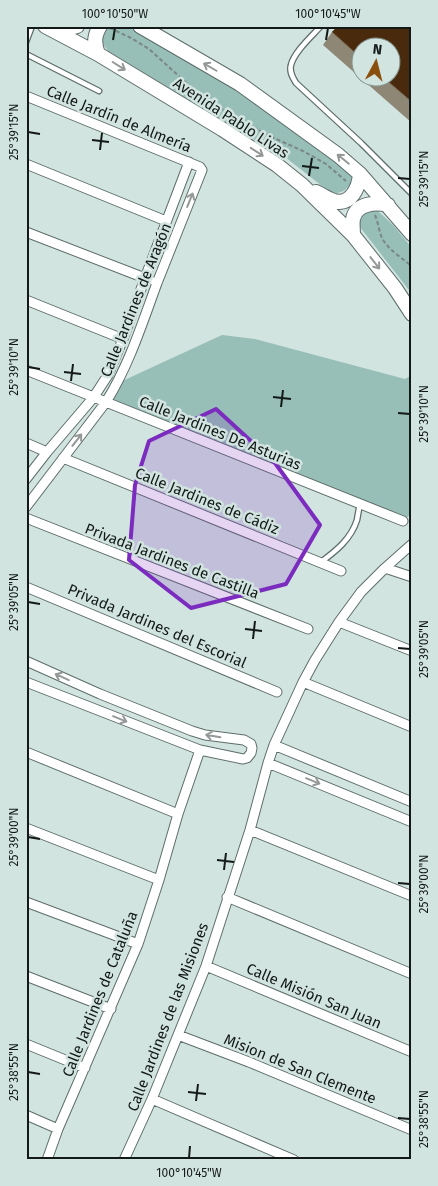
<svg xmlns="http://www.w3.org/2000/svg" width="438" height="1186" viewBox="0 0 438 1186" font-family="'Fira Sans',sans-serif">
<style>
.green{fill:#97beb7}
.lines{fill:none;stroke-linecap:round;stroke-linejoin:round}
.service-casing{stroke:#5d6d6a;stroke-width:7}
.minor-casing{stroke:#5d6d6a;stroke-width:11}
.secondary-casing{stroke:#5d6d6a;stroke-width:16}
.path{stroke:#7a8784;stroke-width:2;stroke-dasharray:4 2.5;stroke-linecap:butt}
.service{stroke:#fff;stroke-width:4.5}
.minor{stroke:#fff;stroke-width:9}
.secondary{stroke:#fff;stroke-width:14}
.wall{fill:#8e8776;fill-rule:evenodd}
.building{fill:#492a0c;stroke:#72624c}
.oneway{stroke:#949897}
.marked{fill:#7b2cbf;fill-opacity:0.2;stroke:#7b2cbf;stroke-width:4;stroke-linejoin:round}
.ticks{fill:none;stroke:#121917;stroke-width:2}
.labels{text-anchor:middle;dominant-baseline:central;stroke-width:5;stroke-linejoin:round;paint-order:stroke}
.street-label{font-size:15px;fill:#121917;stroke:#d2e4e0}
.neatline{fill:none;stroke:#121917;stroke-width:2}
.ticks-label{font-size:12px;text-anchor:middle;fill:#121917}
</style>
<rect width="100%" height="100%" fill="#d2e4e0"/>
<path class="green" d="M111 26H126L190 60 277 115 349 172 353 180C348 189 342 194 331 193L271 146 255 140 108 51 102 42 103 32Z
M372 209 378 211 393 225 412 248V294L360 227 359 222 361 214Z
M222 335 255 339 405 379 412 375V513L403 521 106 402 118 383Z"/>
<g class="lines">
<defs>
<path id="service" d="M321 26C312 36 294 52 291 65 289 72 293 78 296 83L361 143 412 194
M26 42 32 26
M26 54 99 91
M321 562C336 551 351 539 357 520 358 514 359 509 360 503"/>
<path id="minor" d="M26 96 200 167 202 170C187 208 172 245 157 283 142 324 129 365 106 402L26 507
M26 164 166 221
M26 232 150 280
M26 300 123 339
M26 370 403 521
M26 443 47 452
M63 458 341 571
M26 479 47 452 93 398 108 375 123 339 145 278 189 162
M26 518 308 629
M385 568 412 577
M26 587 277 692
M339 622 412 651
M26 661 100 694 192 731 205 735 244 740 251 744 252 748 251 753 247 758 243 759 200 750 26 682
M303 682 412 727
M274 745 412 802
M26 752 178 814
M268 763 412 822
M26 828 159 880
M250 830 412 896
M227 897 412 974
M26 902 138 944
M206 966 412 1052
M26 976 111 1009
M178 1035 249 1062 412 1130
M26 1044 85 1068
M152 1099 294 1160
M26 1115 58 1129
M47 1160 58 1129 138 944 159 880 178 814 200 750
M124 1160 152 1099 206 966 250 830 268 763 274 745 303 682 315 660 339 622 361 592 385 568 412 544"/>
<path id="secondary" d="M45 26 98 54 222 129 277 165 302 185 353 235 395 288 412 314
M64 26 70 28 77 26
M140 26 240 84 338 155 360 174 412 234
M98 54C94 43 94 36 100 26
M316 192C322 195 328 199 334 201 351 206 359 187 360 174
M353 235C353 230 352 223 353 219 356 203 376 202 388 205"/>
</defs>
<use href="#service" class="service-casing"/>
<use href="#minor" class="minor-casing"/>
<use href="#secondary" class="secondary-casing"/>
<path class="path" d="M110 28 131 38 149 49 192 88 215 105 242 121 274 138 303 151 326 164 346 181
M375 215C378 222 379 231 382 238 389 251 402 257 412 267"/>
<use href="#service" class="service"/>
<use href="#minor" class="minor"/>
<use href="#secondary" class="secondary"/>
</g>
<path class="wall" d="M412 26V123L323 45 332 32ZM360 48 390 78H360Z"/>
<path class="building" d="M338 26H412V102L384 78H390V48H360V57L332 32Z"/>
<defs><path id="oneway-shaft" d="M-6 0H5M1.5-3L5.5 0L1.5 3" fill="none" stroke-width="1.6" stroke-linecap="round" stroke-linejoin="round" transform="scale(1.25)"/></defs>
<g class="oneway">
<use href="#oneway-shaft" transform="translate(119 66) rotate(32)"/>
<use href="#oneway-shaft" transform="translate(210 67) rotate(-150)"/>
<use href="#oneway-shaft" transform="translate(257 152) rotate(33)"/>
<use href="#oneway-shaft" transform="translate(343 159) rotate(-141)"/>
<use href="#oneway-shaft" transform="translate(190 200) rotate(-68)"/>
<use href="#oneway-shaft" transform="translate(375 263) rotate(52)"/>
<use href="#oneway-shaft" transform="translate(77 440) rotate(-52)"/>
<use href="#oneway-shaft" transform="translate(62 677) rotate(-156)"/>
<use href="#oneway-shaft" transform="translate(120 719) rotate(22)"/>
<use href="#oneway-shaft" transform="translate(213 736) rotate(-170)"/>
<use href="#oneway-shaft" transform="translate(313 781) rotate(22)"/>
</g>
<path class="marked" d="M216 409 275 463 320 525 286 584 191 608 129 560 135 485 149 441Z"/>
<path class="ticks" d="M113 40 115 28M326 40 328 28M28 132 40 134M92 140 109 142M100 150 102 133M302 166 319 168M309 176 312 158M398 178 410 179M28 367 40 369M64 372 81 374M71 381 73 364M273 397 291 399M281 407 283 390M398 413 410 414M28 602 40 604M245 629 262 631M253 639 255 621M398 648 410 649M28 837 40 839M217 860 234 862M224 870 226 853M398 883 410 884M28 1072 40 1074M188 1092 206 1094M196 1101 198 1084M398 1118 410 1119M189 1158 190 1146"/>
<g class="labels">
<g class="street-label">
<text transform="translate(231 118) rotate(33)">Avenida Pablo Livas</text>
<text transform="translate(119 119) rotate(22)">Calle Jardín de Almería</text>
<text transform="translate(136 300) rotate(-68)">Calle Jardines de Aragón</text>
<text transform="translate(220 433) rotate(22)">Calle Jardines De Asturias</text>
<text transform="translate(207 501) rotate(22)">Calle Jardines de Cádiz</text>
<text transform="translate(172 561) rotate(21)">Privada Jardines de Castilla</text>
<text transform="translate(157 626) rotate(23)">Privada Jardines del Escorial</text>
<text transform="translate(100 994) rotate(-68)">Calle Jardines de Cataluña</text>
<text transform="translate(314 996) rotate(23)">Calle Misión San Juan</text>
<text transform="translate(168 1017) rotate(-69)">Calle Jardines de las Misiones</text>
<text transform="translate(300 1069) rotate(22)">Mision de San Clemente</text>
</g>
</g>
<rect width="438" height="1186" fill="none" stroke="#d2e4e0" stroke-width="55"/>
<g transform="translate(376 62) rotate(7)"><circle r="24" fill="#d2e4e0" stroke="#859390"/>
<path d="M0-4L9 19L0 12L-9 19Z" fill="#8b4f0d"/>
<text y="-8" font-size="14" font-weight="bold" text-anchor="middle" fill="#121917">N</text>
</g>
<rect x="28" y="28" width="382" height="1130" class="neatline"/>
<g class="ticks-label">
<text x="115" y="18">100°10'50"W</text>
<text x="328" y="18">100°10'45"W</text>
<text transform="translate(14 132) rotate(-90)" y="4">25°39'15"N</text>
<text transform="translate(424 179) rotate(-90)" y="4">25°39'15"N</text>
<text transform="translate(14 367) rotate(-90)" y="4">25°39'10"N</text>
<text transform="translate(424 414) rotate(-90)" y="4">25°39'10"N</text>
<text transform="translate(14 602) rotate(-90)" y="4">25°39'05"N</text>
<text transform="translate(424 649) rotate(-90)" y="4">25°39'05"N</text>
<text transform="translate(14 837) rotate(-90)" y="4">25°39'00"N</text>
<text transform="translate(424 884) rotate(-90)" y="4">25°39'00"N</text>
<text transform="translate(14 1072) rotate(-90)" y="4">25°38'55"N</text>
<text transform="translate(424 1119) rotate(-90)" y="4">25°38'55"N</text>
<text x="189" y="1177">100°10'45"W</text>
</g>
</svg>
